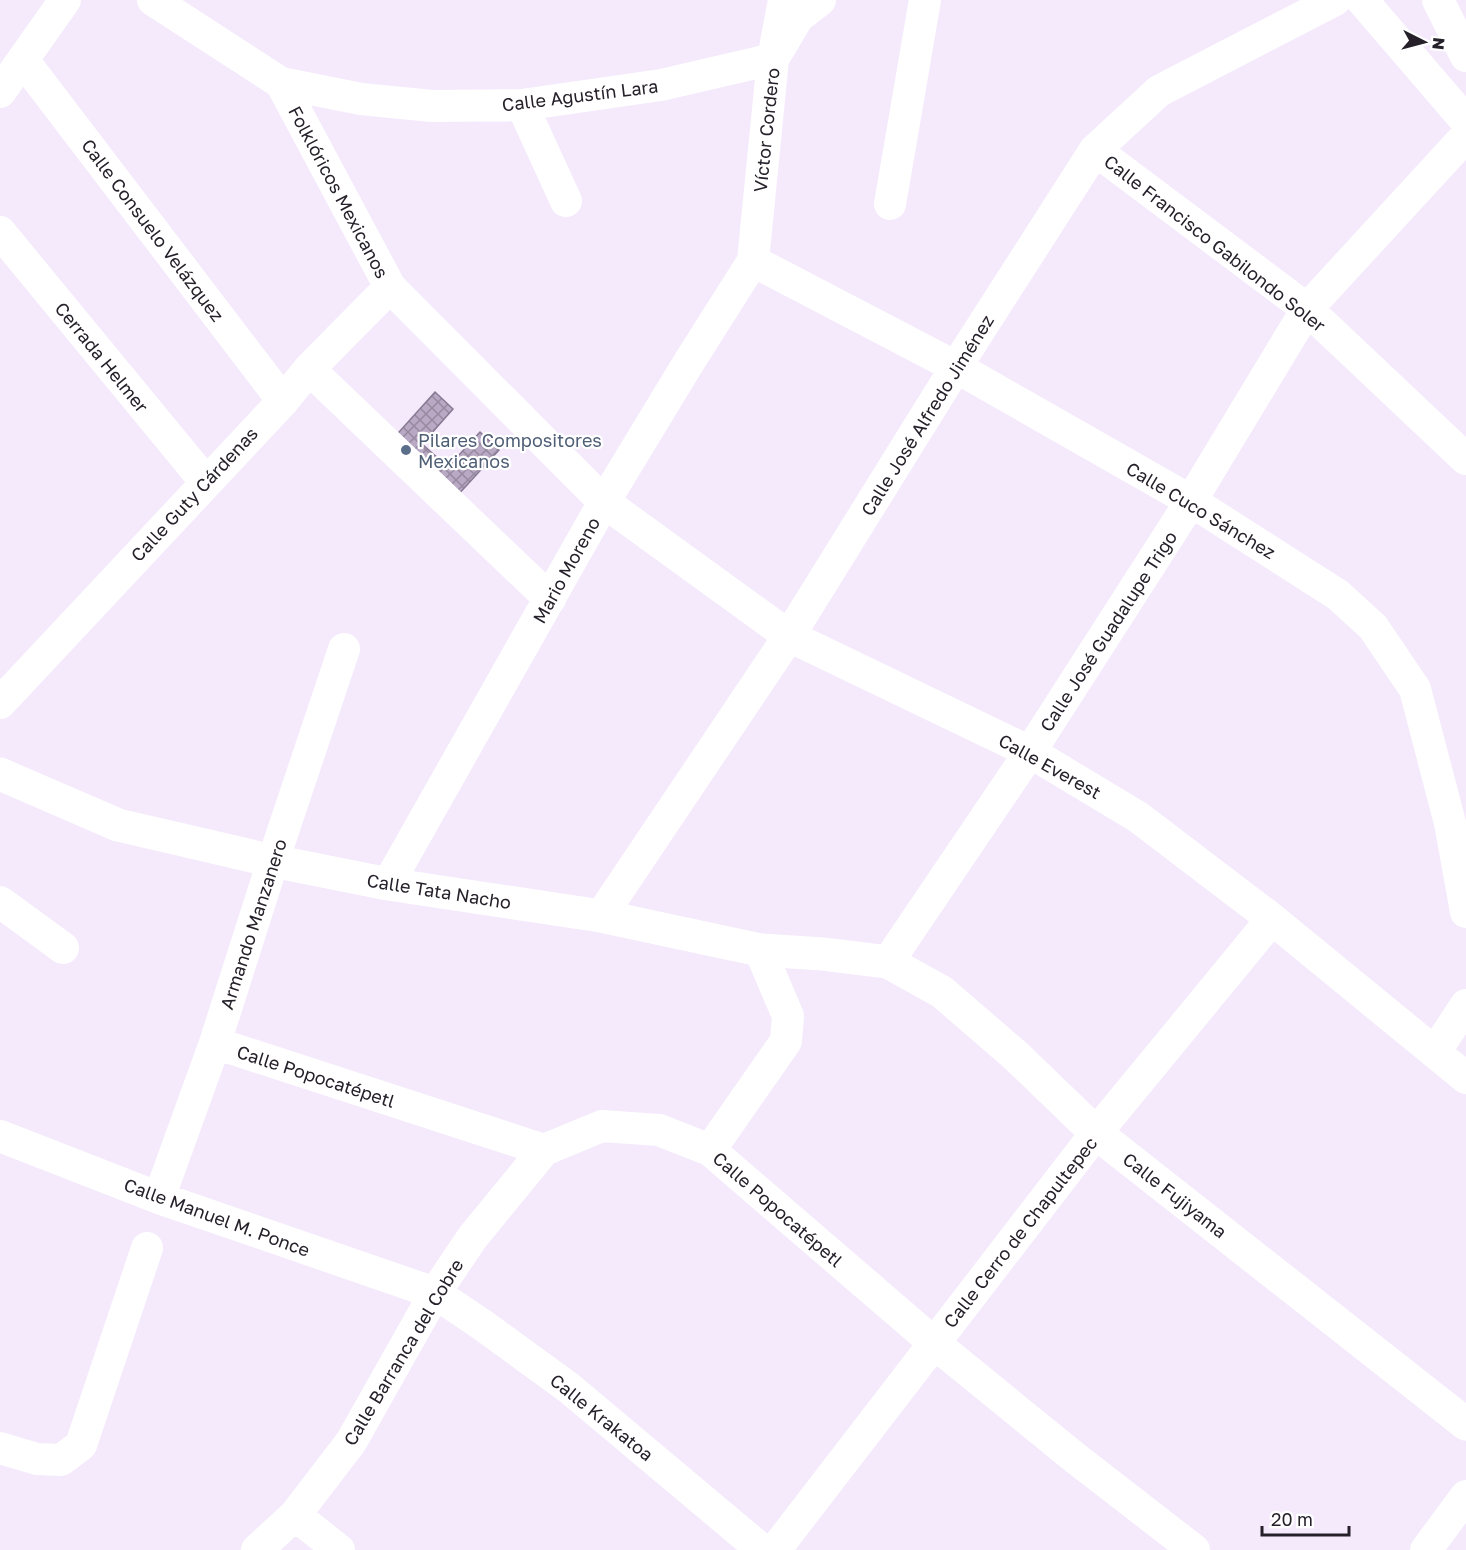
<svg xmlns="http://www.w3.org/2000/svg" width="1466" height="1550" viewBox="0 0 1466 1550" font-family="'Golos Text',sans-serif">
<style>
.building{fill:url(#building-cross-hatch);stroke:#897a94;stroke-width:1.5}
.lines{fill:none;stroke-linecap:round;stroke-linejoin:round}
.street{stroke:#fff;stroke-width:32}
.secondary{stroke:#fff;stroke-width:33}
.service-dot{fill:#5c6f8a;stroke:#fff;stroke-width:2}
.labels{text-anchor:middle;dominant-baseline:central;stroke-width:4.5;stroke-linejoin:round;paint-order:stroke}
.street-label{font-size:18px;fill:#26202a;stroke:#fff}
.service-label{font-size:18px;fill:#4e5e75;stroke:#fff;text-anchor:start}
</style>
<defs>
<pattern id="building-cross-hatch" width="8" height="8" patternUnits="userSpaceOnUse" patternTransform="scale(1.5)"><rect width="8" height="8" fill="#b9a9c5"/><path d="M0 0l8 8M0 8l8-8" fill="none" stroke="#9689a0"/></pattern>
</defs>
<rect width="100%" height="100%" fill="#f4eafc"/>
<path class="building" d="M435 392 453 409 422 444 448 467 480 432 499 450 445 509 382 451Z"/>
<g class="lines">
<path class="street" d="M153 0 281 83 361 99 432 106 522 105 661 85 773 59 798 17 820 0
M1362 0 1466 121
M1438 0 1466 56
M23 60 283 401
M281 83 390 287 604 502 789 636 1030 752 1138 817 1272 919 1466 1078
M0 92 65 0
M522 105 566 201
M1095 150 1307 309 1466 459
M890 204 925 0
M0 232 205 481
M753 261 956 367 1191 501 1338 595 1373 627 1415 689 1450 823 1466 912
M309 369 550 599
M0 703 283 401 309 369 390 287
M388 884 604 502 689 362 753 261 773 59 784 0
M0 902 63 948
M601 916 789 636 956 367 1095 150 1159 91 1335 0
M888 962 1030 752 1191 501 1307 309 1466 136
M215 1043 544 1150 602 1126 659 1130 710 1150 934 1343 1074 1457 1194 1550
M1435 1052 1466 1005
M0 1136 159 1198 435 1293 481 1324 569 1388 762 1550
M710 1150 786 1041 788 1016 760 950
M159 1198 215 1043 273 861 344 649
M0 1448 37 1459 61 1460 81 1445 147 1248
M295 1515 339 1550
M257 1550 295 1515 351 1442 435 1293 472 1238 544 1150
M775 1550 1096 1133 1272 919
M1426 1550 1466 1496"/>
<path class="secondary" d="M0 774 118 825 273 861 388 884 601 916 760 950 823 954 888 962 942 992 1015 1055 1096 1133 1466 1424"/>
</g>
<circle class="service-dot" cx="406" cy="450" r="6"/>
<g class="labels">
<g class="street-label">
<text transform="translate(580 95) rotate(-7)">Calle Agustín Lara</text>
<text transform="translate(766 130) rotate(-84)">Víctor Cordero</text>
<text transform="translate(339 192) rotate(62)">Folklóricos Mexicanos</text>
<text transform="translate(153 230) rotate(53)">Calle Consuelo Velázquez</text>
<text transform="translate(1215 243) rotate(38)">Calle Francisco Gabilondo Soler</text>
<text transform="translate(102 357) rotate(51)">Cerrada Helmer</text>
<text transform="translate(927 415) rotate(-58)">Calle José Alfredo Jiménez</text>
<text transform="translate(194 494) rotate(-47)">Calle Guty Cárdenas</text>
<text transform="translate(1201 510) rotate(31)">Calle Cuco Sánchez</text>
<text transform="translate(566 570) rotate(-61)">Mario Moreno</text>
<text transform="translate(1108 631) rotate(-57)">Calle José Guadalupe Trigo</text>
<text transform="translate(1050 766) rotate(29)">Calle Everest</text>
<text transform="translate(439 891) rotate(9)">Calle Tata Nacho</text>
<text transform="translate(253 924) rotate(-72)">Armando Manzanero</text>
<text transform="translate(316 1076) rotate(18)">Calle Popocatépetl</text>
<text transform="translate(1175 1195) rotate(38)">Calle Fujiyama</text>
<text transform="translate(778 1209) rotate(41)">Calle Popocatépetl</text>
<text transform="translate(217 1217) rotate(20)">Calle Manuel M. Ponce</text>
<text transform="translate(1020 1232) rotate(-52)">Calle Cerro de Chapultepec</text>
<text transform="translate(403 1352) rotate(-59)">Calle Barranca del Cobre</text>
<text transform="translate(602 1417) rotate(39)">Calle Krakatoa</text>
</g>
<g class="service-label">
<text x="418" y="440">Pilares Compositores<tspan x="418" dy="21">Mexicanos</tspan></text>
</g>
</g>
<g transform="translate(1424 42) rotate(96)" stroke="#ffffff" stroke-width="4.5" paint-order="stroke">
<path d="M0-4.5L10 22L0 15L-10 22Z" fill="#26202a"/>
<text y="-9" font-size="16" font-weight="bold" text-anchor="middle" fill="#26202a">N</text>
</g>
<path d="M1262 1526v9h87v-9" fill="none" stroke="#26202a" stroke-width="3"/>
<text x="1271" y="1526" font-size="18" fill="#26202a" stroke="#ffffff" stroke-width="4.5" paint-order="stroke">20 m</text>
</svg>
